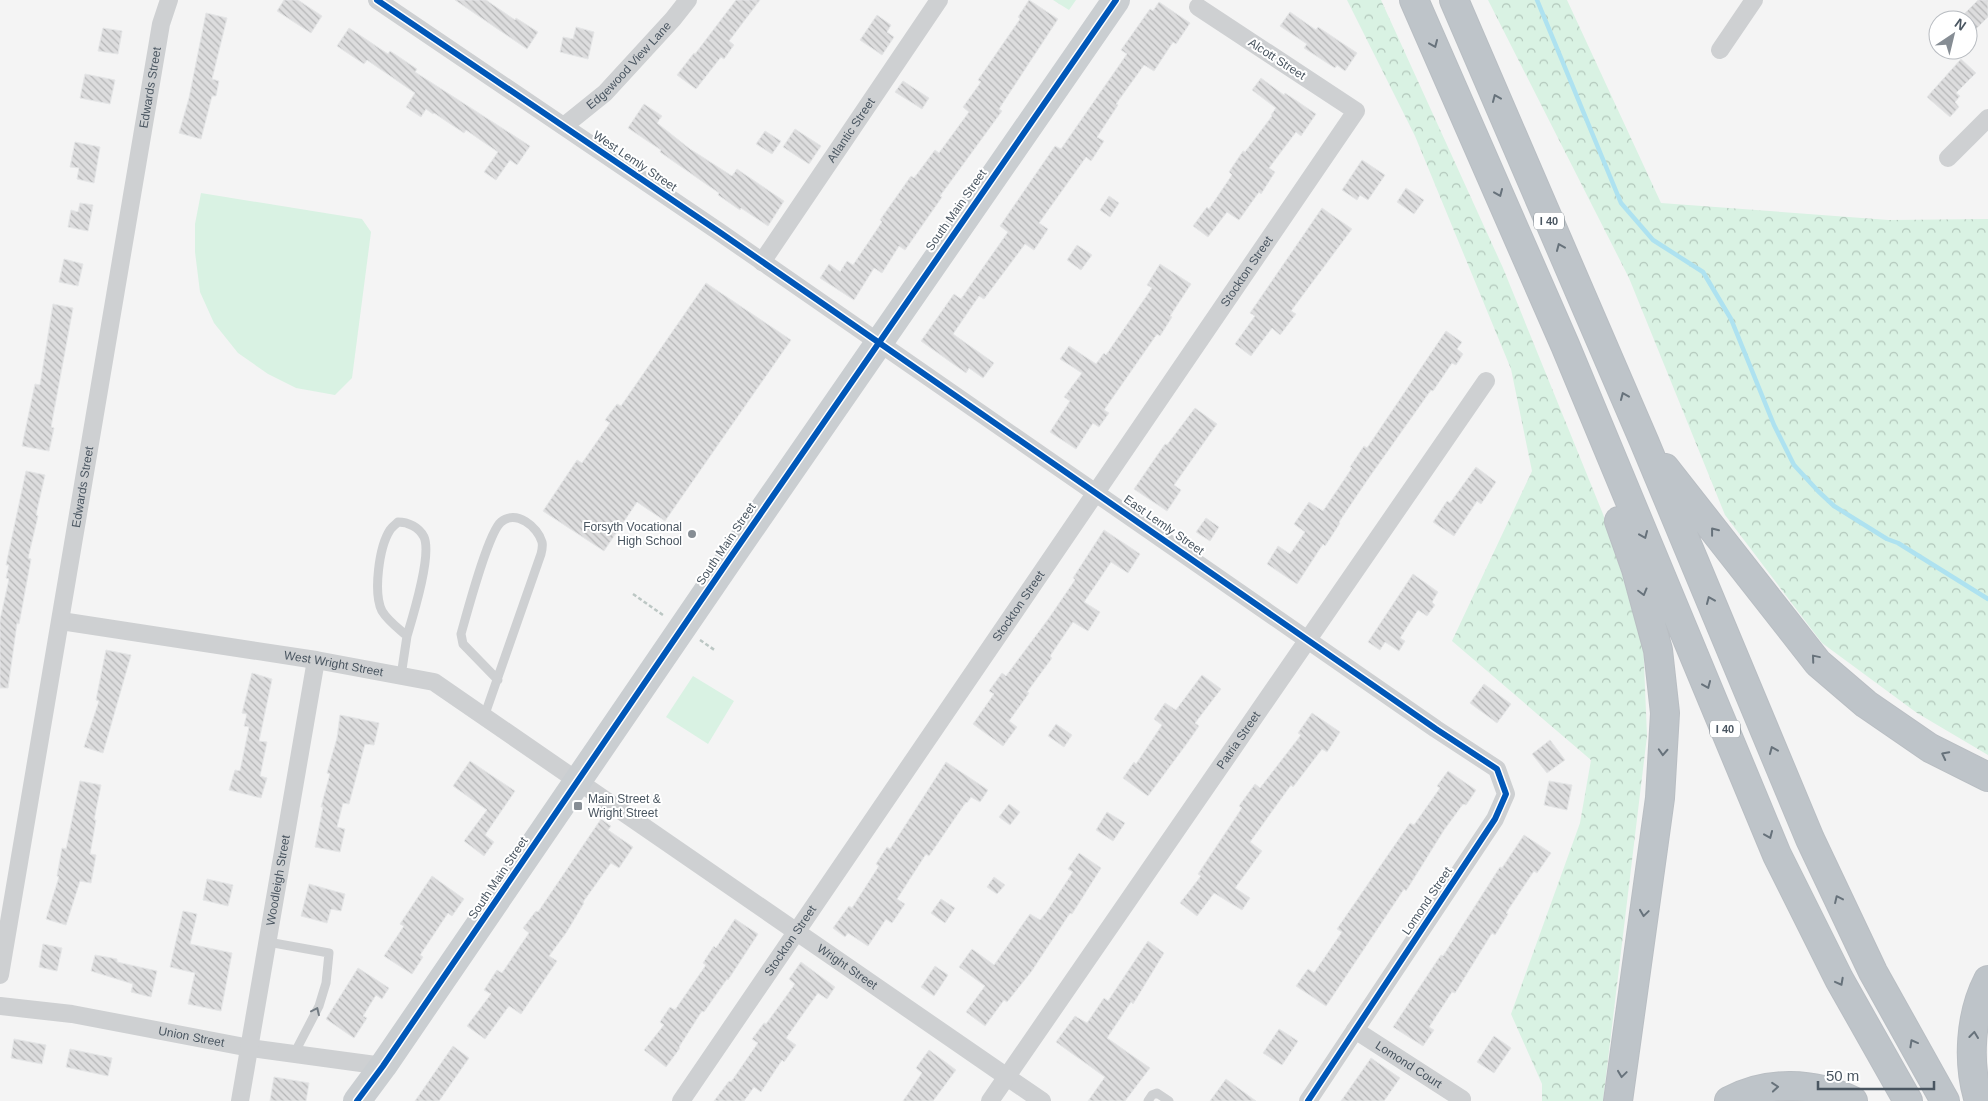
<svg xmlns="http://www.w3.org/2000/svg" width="1988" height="1101" viewBox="0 0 1988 1101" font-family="Helvetica,sans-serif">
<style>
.grass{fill:#d9f2e3}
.forest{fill:url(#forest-crowns)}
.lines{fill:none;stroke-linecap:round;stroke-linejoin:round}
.stream{stroke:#aee2f0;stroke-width:4.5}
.building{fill:url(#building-back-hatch);stroke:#e5e6e7}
.motorway-casing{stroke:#b9bec3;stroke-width:30}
.path{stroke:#bcc7c4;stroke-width:2.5;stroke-dasharray:4 2.5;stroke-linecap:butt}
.service{stroke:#ced0d2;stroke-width:9}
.minor{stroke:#ced0d2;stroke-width:18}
.primary{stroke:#caced1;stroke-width:28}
.motorway{stroke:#bec4c9;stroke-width:28}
.cycleway-casing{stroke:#fff;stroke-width:9}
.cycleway{stroke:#0057b8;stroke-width:6}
.oneway{stroke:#67727b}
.oneway2{stroke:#727b83}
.poi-dot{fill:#868d94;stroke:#fff;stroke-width:2}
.labels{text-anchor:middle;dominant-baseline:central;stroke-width:4;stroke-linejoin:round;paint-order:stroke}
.shield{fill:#fff;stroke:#808990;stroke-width:1}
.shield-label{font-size:11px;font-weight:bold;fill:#4a5661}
.street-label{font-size:12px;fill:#4a5661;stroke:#fff}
.poi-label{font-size:12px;fill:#4a5661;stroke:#fff;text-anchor:end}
</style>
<defs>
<pattern id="forest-crowns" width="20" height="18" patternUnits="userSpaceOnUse" patternTransform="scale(1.25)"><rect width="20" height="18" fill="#d9f2e3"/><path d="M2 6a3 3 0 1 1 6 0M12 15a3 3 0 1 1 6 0" fill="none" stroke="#b2c7bb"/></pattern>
<pattern id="building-back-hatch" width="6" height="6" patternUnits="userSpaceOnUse" patternTransform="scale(1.25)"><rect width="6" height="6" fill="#ddddde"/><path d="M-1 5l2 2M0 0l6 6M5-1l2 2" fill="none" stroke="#b5b6b7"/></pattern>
</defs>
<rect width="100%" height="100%" fill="#f4f4f4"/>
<path class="grass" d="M201 193 362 219 371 232 352 378 335 395 296 388 268 374 238 353 214 323 200 292 195 252V224Z
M693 676 734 701 708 744 666 717Z"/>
<path class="forest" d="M1053 0H1076L1069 10Z
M1347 0H1381L1503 268 1603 514 1643 639 1647 736 1603 1101H1542V1084L1511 1014 1580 823 1591 760 1452 641 1532 471 1511 369 1415 136Z
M1488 0H1567L1661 203 1889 220 1988 219V755L1917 713 1822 643 1725 515 1629 278Z"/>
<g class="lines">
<path class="stream" d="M1537 0 1621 203 1653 240 1703 272 1731 319 1774 425 1794 465 1818 491 1834 506 1887 539 1898 543 1988 599"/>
</g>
<path class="building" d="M284 0H298L322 16 311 33 277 11Z
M455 0H486L515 20 516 18 538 32 527 49Z
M736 0H760L729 41 734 45 724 59 721 57 696 89 677 75 694 53 695 54Z
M1029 0 1058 19 999 109 1002 111 940 196 942 197 905 250 899 246 882 273 874 268 854 300 820 278 829 264 840 272 847 261 853 265 882 222 880 220 911 176 914 178 935 150 939 153 969 112 963 107 981 82 978 80 1020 19 1018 17Z
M1978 0H1988V17L1976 29 1963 15Z
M1159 2 1190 23 1176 44 1173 42 1154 71 1144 65 1116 104 1118 105 1097 137 1104 141 1091 161 1086 157 1039 223 1048 229 1034 250 1025 244 984 299 979 296 953 334 994 363 983 378 969 368 966 373 921 341 954 294 961 299 989 259 1008 232 1000 226 1055 146 1061 149 1127 54 1121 50 1150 9 1153 11Z
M1290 12 1316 30 1318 27 1357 53 1345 71 1337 65 1335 68 1304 48 1307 44 1280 26Z
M206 13 227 18 212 79 219 81 216 96H212L201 139 179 133 189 98Z
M877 15 891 25 887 32 894 37 882 55 860 40Z
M576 27 594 32 588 59 560 52 563 37 573 39Z
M103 28 122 31 118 54 98 51Z
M349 28 388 54 390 51 417 69 415 72 530 146 517 165 510 160 496 180 484 172 498 152 466 130 464 133 434 113 433 114 426 109 421 117 406 107 415 93 367 60 364 64 337 46Z
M1961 59 1976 73 1956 93 1960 96 1955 102 1959 107 1950 117 1927 97Z
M85 74 115 80 110 104 80 98Z
M1261 78 1284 95 1285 93 1316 114 1301 136 1296 132 1269 168 1275 172 1261 194 1259 192 1239 220 1227 212 1208 237 1193 226 1207 207 1209 209 1232 175 1229 172 1243 151 1245 152 1272 116 1271 115 1276 108 1252 90Z
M903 81 929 98 922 109 895 92Z
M644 104 662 116 657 123 690 149 732 176 737 169 784 201 768 226 741 208 740 210 718 195 719 193 660 152 661 150 628 128Z
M795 129 821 146 809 164 783 147Z
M765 131 781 141 772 154 756 144Z
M75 142 100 147 94 183 77 179 79 168 70 167Z
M1362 160 1385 175 1368 200 1360 195 1357 200 1342 190Z
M1406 188 1424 200 1414 214 1397 202Z
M1109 196 1119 203 1110 217 1100 210Z
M80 203 93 205 88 231 68 227 71 210 78 212Z
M1322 208 1352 229 1291 311 1296 314 1280 335 1272 328 1251 356 1235 344 1255 316 1250 313Z
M1077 245 1092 255 1081 270 1067 260Z
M64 259 83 264 78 286 59 282Z
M1160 264 1191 284 1170 316 1172 317 1160 336 1157 334 1104 410 1109 413 1099 427 1093 423 1076 449 1050 432 1070 401 1064 397 1082 373 1060 359 1069 346 1096 364 1104 353 1106 355 1152 288 1147 285Z
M706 283 791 340 665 521 637 502 604 551 543 511 577 460 582 463 610 423 605 420 617 404 621 406Z
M53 304 73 308 51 427 54 428 49 451 22 446 35 384 40 385Z
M1446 331 1462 342 1457 349 1463 354 1456 365 1452 363 1433 391 1431 390 1368 479 1339 522 1340 523 1325 546 1323 544 1297 584 1267 564 1278 546 1290 554 1305 532 1294 524 1309 502 1323 511 1352 468 1350 467 1364 446 1367 448Z
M1195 408 1217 424 1174 485 1181 490 1167 511 1134 489 1165 444 1167 445Z
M1476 467 1496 482 1481 504 1477 501 1454 536 1433 522 1447 501 1450 503Z
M26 471 45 475 36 515 38 516 28 558 31 559 19 624 17 623 8 688H0V620L9 579 6 578 9 565H6Z
M1206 518 1219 527 1210 541 1196 532Z
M1104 530 1140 554 1128 573 1111 562 1084 602 1100 612 1088 631 1073 622 1050 656 1052 658 1027 692 1029 693 1009 721 1017 727 1003 746 973 724 994 694 989 691 1002 673 1006 676 1049 618 1075 580 1073 578Z
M1413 574 1438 592 1432 602 1435 605 1427 616 1418 610 1400 638 1405 641 1399 651 1385 642 1380 650 1368 642Z
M106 650 131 655 103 753 84 747 99 701 96 700Z
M252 673 272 679 259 741 267 742 260 776 267 778 261 798 229 790 235 770 240 771 249 727 244 726 247 714 242 713Z
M1202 675 1221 689 1195 723 1199 726 1188 742 1148 796 1123 778 1134 762 1136 764 1162 725 1154 719 1165 703 1176 710Z
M1484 684 1511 704 1497 723 1470 703Z
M1312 713 1340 732 1327 752 1322 749 1293 787 1291 785 1250 842 1262 851 1235 888 1250 898 1242 910 1214 893 1197 916 1180 903 1201 876 1198 874 1242 808 1239 806 1255 784 1260 788 1301 735 1298 733Z
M340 715 379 723 374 745 365 744 349 804 343 803 337 827 345 829 340 852 315 847 323 807H321L330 774 327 773 337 738Z
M1056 724 1072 735 1064 747 1048 736Z
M1550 740 1565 760 1547 773 1532 754Z
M470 761 515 791 485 835 494 842 484 856 464 841 487 810 453 786Z
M946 762 988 790 980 802 971 797 967 803 966 802 929 856 926 854 897 899 905 904 892 923 886 919 868 946 848 933 845 937 833 928 849 906 852 908 879 866 876 864 887 847 890 849Z
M1448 771 1476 790 1466 805 1463 804 1444 830 1406 891 1404 889 1326 1006 1296 986 1308 969 1314 973 1342 932 1337 929 1410 823 1414 825 1440 788 1437 786Z
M80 781 101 785 94 820H96L90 854 96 855 91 883 80 881 66 925 46 919 59 877 57 876 62 848 66 849Z
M1549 781 1572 785 1567 810 1544 805Z
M1009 804 1020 812 1010 825 999 817Z
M1107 812 1125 823 1113 841 1096 830Z
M601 819 611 826 608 830 633 847 619 868 611 863 583 902 584 903 566 933 549 956 557 961 521 1014 509 1006 485 1039 467 1026 491 994 484 990 497 970 502 973 529 933 523 928 536 911 538 912Z
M1524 835 1551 853 1537 873 1534 871 1506 913 1508 914 1495 935 1492 933 1455 993 1452 992 1429 1027 1434 1030 1423 1046 1393 1027 1441 955 1443 956 1500 867 1502 868Z
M1079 853 1101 868 1072 914 1070 913 1031 972 1007 1002 1004 1000 985 1026 966 1012 985 986 959 967 972 949 994 965 1030 914 1040 920 1046 913 1073 872 1068 869Z
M432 876 464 899 452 916 448 913 420 955 423 957 412 974 384 956 404 926 400 924Z
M994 877 1005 885 997 894 987 887Z
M207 879 233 885 228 906 203 900Z
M309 884 345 894 341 911 331 909 327 923 301 916Z
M941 899 955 908 945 923 931 913Z
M183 911 197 914 190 944 232 953 221 1011 188 1004 195 973 170 967Z
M735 919 758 934 728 980 727 979 704 1012 702 1011 679 1047 680 1048 666 1067 644 1050 664 1025 660 1022 670 1007 675 1010 706 965 703 963 714 946 716 948Z
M1148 941 1164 953 1133 1004 1131 1002 1107 1038 1150 1068 1125 1101H1088L1105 1077 1056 1042 1075 1016 1087 1023 1104 998 1108 1001Z
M43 944 62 948 57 971 39 967Z
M95 955 117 959V962L157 971 151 997 131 992 133 984 91 971Z
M801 962 835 987 827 999 818 993 786 1038 796 1045 784 1062 782 1060 761 1092 754 1087 744 1101H714L729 1081 731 1082 758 1043 752 1039 764 1023 766 1024 795 984 789 979Z
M935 966 948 975 934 996 921 987Z
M358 968 389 988 382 999 376 995 363 1016 367 1018 354 1038 326 1019Z
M1279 1029 1298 1041 1282 1065 1263 1053Z
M1494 1036 1511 1048 1494 1073 1477 1062Z
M14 1039 46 1045 42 1064 11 1058Z
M453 1046 469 1058 439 1101H415Z
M70 1049 112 1058 108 1076 66 1067Z
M929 1050 956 1070 933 1101H903L922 1073 916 1068Z
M1371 1058 1400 1078 1384 1101H1341Z
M274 1077 309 1083 306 1101H270Z
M1226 1079 1256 1101H1210Z"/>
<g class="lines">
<defs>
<path id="motorway" d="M1414 0 1565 345 1777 855 1839 979 1908 1101
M1454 0 1644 441 1810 839 1873 972 1945 1101
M1665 468 1818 663 1866 704 1930 748 1988 777
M1618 1101 1660 798 1665 713 1658 650 1636 569 1619 521
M1729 1101C1767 1080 1814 1082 1853 1101
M1979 1101C1967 1063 1970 1015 1988 980"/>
</defs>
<use href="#motorway" class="motorway-casing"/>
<path class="path" d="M633 594 663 615
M700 640 716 651"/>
<path class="service" d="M398 522C408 522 419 527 424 537 432 555 413 616 407 636 398 628 388 621 382 611 373 593 379 547 390 530 392 527 396 524 398 522Z
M401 676 407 636
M484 717 541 554C542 550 543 546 542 542 538 527 516 509 501 522 488 533 467 613 461 634L463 644 498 680
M268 942 329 953 326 983 319 1006 294 1054
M1148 1101 1152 1095 1157 1093 1169 1101"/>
<g class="minor">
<path d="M377 0 718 231 1436 729 1497 769 1506 794 1495 819 1308 1101"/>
<path d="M1720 50 1754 0"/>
<path id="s1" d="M564 126 605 93 673 19 688 0"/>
<path d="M1948 158 1988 118"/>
<path id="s2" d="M762 262 939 0"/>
<path id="s3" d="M61 621 316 660 434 682 1042 1101"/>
<path id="s4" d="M0 975 161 24 169 0"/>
<path id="s5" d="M0 1006 72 1014 250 1048 383 1066"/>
<path id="s6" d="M1355 1030 1462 1099"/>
<path id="s7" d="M240 1101 316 660"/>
<path id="s8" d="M681 1101 1356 111 1198 7"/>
<path id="s9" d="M990 1101 1486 381"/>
</g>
<path class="primary" d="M357 1101 383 1066 728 561 1116 0"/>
<use href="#motorway" class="motorway"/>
<defs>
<path id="cycleway" d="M377 0 718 231 1436 729 1497 769 1506 794 1495 819 1308 1101
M357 1101 383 1066 728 561 1116 0"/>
</defs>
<use href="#cycleway" class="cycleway-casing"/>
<use href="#cycleway" class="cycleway"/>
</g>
<defs><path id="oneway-chevron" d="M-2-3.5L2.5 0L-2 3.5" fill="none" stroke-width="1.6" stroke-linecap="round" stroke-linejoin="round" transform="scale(1.25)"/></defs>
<g class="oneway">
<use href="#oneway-chevron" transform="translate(1434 44) rotate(67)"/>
<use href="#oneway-chevron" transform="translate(1496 98) rotate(-113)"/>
<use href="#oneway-chevron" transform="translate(1499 193) rotate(67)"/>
<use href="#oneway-chevron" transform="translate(1560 247) rotate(-113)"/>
<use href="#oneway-chevron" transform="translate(1624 396) rotate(-113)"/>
<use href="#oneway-chevron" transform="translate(1714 531) rotate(-128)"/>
<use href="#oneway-chevron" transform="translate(1644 535) rotate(67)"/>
<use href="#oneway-chevron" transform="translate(1643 592) rotate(75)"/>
<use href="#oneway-chevron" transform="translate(1710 600) rotate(-113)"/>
<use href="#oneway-chevron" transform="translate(1815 658) rotate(-130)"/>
<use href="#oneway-chevron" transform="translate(1707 685) rotate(67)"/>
<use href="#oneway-chevron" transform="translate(1773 750) rotate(-113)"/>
<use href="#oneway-chevron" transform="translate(1663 752) rotate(93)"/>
<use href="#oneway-chevron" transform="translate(1945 755) rotate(-153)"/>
<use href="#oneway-chevron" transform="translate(1769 835) rotate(67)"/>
<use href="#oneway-chevron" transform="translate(1838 899) rotate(-115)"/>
<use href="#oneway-chevron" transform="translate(1644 913) rotate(98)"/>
<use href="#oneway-chevron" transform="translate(1840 982) rotate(62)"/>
<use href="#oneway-chevron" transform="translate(1974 1035) rotate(-83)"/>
<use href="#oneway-chevron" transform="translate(1913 1043) rotate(-119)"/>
<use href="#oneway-chevron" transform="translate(1622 1074) rotate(98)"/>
<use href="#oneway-chevron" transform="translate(1775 1087) rotate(-5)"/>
</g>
<use class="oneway2" href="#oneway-chevron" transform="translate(316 1011) rotate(-65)"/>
<g class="poi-dot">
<circle cx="692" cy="534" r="5"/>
<rect x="573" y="801" width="10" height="10" rx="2.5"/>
</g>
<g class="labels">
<g class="shield">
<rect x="1534" y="212.5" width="30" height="17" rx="4"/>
<rect x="1710" y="720.5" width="30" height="17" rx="4"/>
</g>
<g class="shield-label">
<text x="1549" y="221">I 40</text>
<text x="1725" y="729">I 40</text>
</g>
<g class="street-label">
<text transform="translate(1277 59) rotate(33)">Alcott Street</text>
<text stroke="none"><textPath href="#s1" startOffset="89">Edgewood View Lane</textPath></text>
<text stroke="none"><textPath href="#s4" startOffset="900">Edwards Street</textPath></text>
<text stroke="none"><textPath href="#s2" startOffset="159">Atlantic Street</textPath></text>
<text transform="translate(635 161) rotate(34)">West Lemly Street</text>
<text transform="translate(956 210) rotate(-55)">South Main Street</text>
<text stroke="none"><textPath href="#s8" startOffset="1004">Stockton Street</textPath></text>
<text stroke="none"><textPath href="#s4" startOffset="495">Edwards Street</textPath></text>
<text transform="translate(1164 525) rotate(35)">East Lemly Street</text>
<text transform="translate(726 544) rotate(-56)">South Main Street</text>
<text stroke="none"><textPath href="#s8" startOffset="599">Stockton Street</textPath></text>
<text stroke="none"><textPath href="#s3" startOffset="276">West Wright Street</textPath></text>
<text stroke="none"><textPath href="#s9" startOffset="438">Patria Street</textPath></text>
<text transform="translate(498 878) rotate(-56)">South Main Street</text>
<text stroke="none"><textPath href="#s7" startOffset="224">Woodleigh Street</textPath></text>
<text transform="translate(1427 901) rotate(-56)">Lomond Street</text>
<text stroke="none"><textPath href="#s8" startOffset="194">Stockton Street</textPath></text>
<text stroke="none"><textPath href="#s3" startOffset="880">Wright Street</textPath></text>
<text stroke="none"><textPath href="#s5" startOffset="194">Union Street</textPath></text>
<text stroke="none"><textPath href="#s6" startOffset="64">Lomond Court</textPath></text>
</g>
<g class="poi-label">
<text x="682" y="527">Forsyth Vocational<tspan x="682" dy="14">High School</tspan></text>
<text x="588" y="799" text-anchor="start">Main Street &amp;<tspan x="588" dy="14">Wright Street</tspan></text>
</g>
</g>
<g transform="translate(1953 35) rotate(35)"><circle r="24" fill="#ffffff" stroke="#b7bbc0"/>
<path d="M0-4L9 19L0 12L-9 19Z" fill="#868d94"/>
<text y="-8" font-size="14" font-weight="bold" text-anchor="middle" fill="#4a5661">N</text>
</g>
<path d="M1818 1081v8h116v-8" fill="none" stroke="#4a5661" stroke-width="2.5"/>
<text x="1826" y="1081" font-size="15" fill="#4a5661" stroke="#ffffff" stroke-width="4" paint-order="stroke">50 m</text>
</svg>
